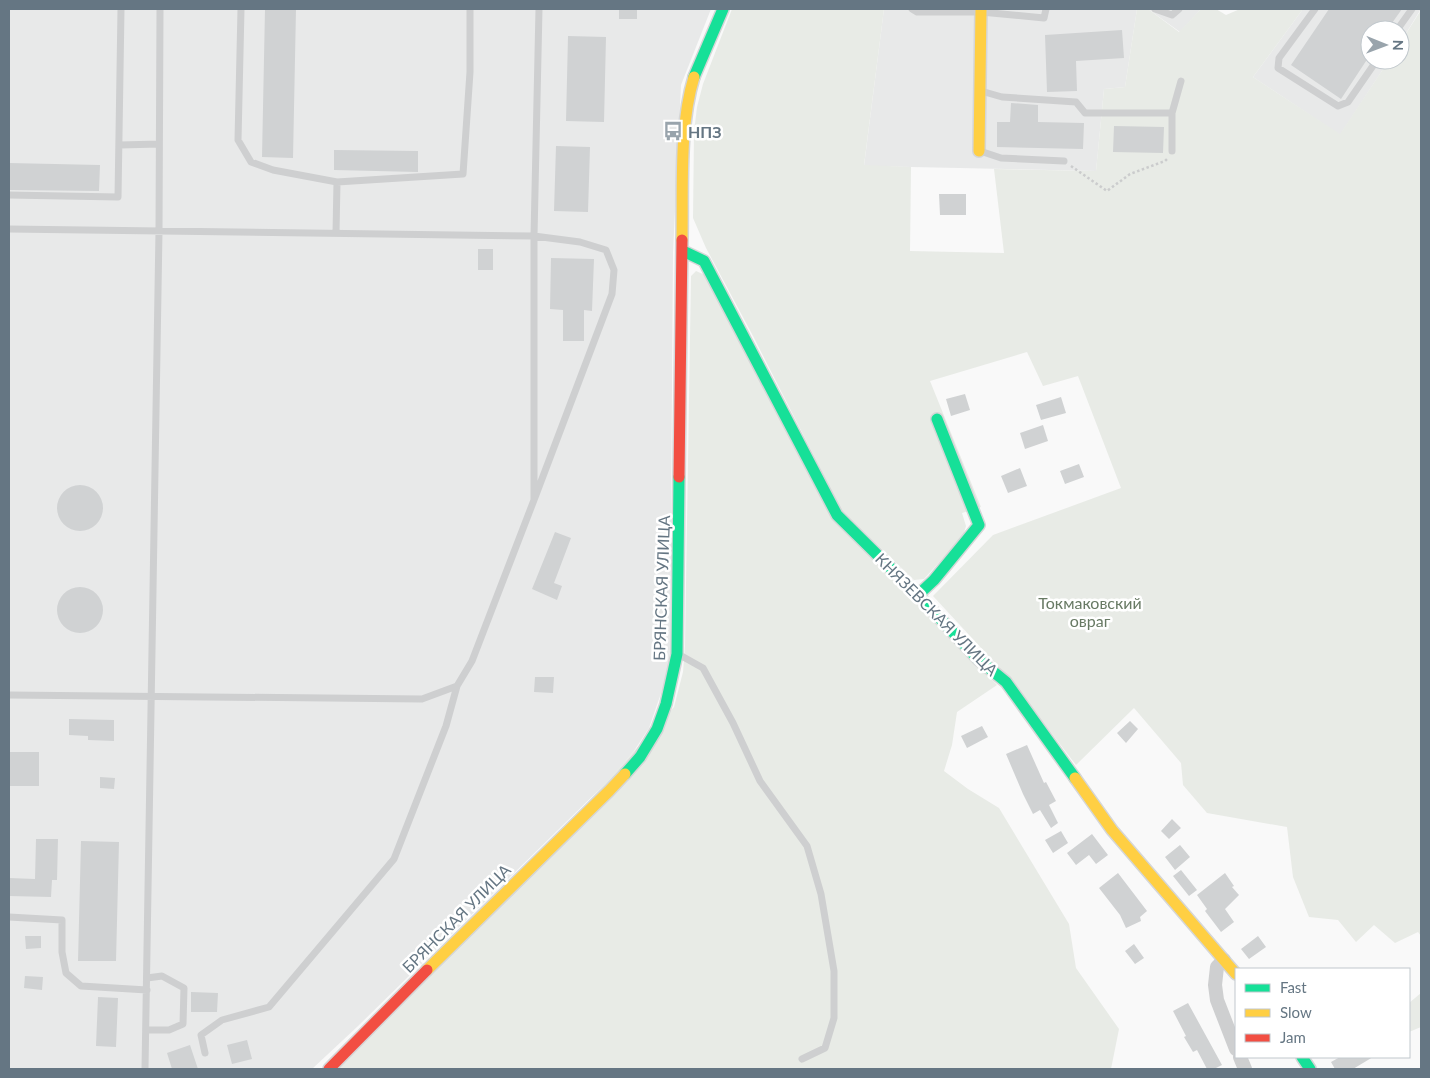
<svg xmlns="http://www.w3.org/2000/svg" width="1430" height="1078" viewBox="0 0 1430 1078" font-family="Lato,sans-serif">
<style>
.built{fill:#e8e9e9}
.green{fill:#e8ebe6}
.building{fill:#d0d2d3}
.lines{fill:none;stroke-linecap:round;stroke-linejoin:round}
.fast-casing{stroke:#d5d6d7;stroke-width:14}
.slow-casing{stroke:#d5d6d7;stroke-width:14}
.jam-casing{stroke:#d5d6d7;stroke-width:14}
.path{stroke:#cbcccd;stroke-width:2.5;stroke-dasharray:2.5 2.5;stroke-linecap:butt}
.lane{stroke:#cecfd0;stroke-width:7}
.street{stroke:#cecfd0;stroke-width:14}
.fast{stroke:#16e098;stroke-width:11}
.slow{stroke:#ffcf43;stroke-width:11}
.jam{stroke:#f24e42;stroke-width:11}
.labels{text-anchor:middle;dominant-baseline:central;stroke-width:5;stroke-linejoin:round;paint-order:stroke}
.poi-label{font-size:16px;font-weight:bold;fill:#657683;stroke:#fff;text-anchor:start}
.street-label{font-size:16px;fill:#657683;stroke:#fff}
.park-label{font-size:16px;fill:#687a64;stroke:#fff}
</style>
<rect width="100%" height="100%" fill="#f9f9f9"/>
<path class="built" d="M9 9H711L681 85 673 253 670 652 667 676 649 728 634 751 608 781 357 1027 312 1069H9Z
M884 9H1137L1125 87 1104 89 1096 171 864 166Z
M1148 9H1201L1180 32Z
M1303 9H1421L1400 43V30H1370V60H1389L1340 135 1253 77Z"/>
<path class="green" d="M732 9H884L864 165 911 167 910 251 1004 253 994 169 1096 171 1104 89 1125 87 1137 9H1148L1179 32 1201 9H1216L1226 15 1240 9H1303L1253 77 1340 134 1389 60H1400V43L1421 10V936L1418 932 1395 943 1374 925 1356 942 1338 920 1309 917 1293 877 1287 827 1207 813 1183 785 1181 763 1134 708 1076 765 1009 678 933 596 993 535 1121 488 1078 376 1043 386 1027 352 930 381 981 507 962 513 966 526 963 536 924 579 914 580 842 511 753 336 706 248 693 218 694 132 697 107 703 84Z
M696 271 705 275 833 519 997 685 957 712 952 745 944 771 968 789 999 808 1069 924 1076 968 1119 1029 1111 1069H336L435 971 674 707 683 672 685 646 691 276Z
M1421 993V1027L1409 1032V1003Z"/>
<path class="building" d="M265 9H296L293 158 262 157Z
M619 9H637V19H619Z
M1329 9H1402L1387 30H1370V55L1341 99 1291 65Z
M1122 30 1124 58 1076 61 1077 91 1047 92 1045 35Z
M568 36 606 37 604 122 566 121Z
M1011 103 1038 105V122L1084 123 1083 149 997 147V122H1010Z
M1114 126 1164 127 1163 153 1113 152Z
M556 146 590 147 588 212 554 211Z
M334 150 418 151V172L334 170Z
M9 163 100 165 99 191 9 190Z
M939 194H966V215H940Z
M478 249H493V270H478Z
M551 258 594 259 592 311 584 310V341H563V310L550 309Z
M965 394 970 410 951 416 946 399Z
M1061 397 1066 413 1041 420 1036 405Z
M1043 425 1048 441 1025 449 1020 433Z
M1079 464 1084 477 1065 484 1060 471Z
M1020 468 1027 486 1008 493 1001 476Z
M57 508a23 23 0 1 1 46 0a23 23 0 1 1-46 0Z
M555 532 571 538 554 583 562 586 557 600 532 589Z
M57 610a23 23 0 1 1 46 0a23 23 0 1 1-46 0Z
M535 677H554L553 693 534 692Z
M69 719 114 720V741L88 740V736L69 735Z
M1130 721 1138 729 1126 743 1117 733Z
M982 726 988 737 967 748 961 736Z
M1027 745 1044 783 1046 782 1056 801 1049 805 1058 823 1051 828 1040 810 1033 814 1023 794 1006 754Z
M9 752H39V786H9Z
M100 777 115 778 114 789 100 788Z
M1172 819 1181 828 1169 839 1161 831Z
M1061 831 1068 843 1053 853 1045 840Z
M1092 834 1108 855 1096 864 1089 855 1076 865 1067 853Z
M36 839H58L57 880H52L51 897 9 896V878L35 879Z
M81 841 119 842 116 961H78Z
M1180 845 1190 857 1175 870 1165 857Z
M1181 870 1197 890 1189 896 1173 876Z
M1118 873 1147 911 1140 917 1141 921 1126 928 1120 915 1099 888Z
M1225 873 1234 886 1232 887 1239 895 1225 909 1234 922 1221 932 1205 911 1207 909 1197 895Z
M25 936H41V948L26 949Z
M1258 936 1266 947 1249 959 1241 949Z
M1134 944 1144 958 1135 964 1125 951Z
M25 976 43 977 42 990 24 988Z
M191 992 218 993 217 1012H191Z
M98 997 118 998 116 1047 96 1046Z
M1188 1003 1222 1065 1214 1069H1207L1197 1050 1193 1052 1184 1037 1186 1036 1173 1011Z
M247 1040 252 1059 232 1064 227 1045Z
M190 1045 198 1069H172L167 1053Z
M1340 1057H1373L1353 1069H1335L1331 1062Z"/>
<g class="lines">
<defs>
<path id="fast" d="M694 77 723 9
M683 251 704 261 837 515 918 595 978 659 1006 682 1075 778
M918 595 934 580 979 525 937 419
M625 774 640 757 657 729 666 704 677 654 679 477
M1302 1057 1310 1069"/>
<path id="slow" d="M979 151 981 9
M682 240C683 189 679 126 694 77
M1075 778 1112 830 1236 974
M427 970 609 791 625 774"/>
<path id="jam" d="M679 477 682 240
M329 1069 427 970"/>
</defs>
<use href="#fast" class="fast-casing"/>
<use href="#slow" class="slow-casing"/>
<use href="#jam" class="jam-casing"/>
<path class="path" d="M1071 166 1107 191 1130 174 1165 161 1168 158"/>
<path class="lane" d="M241 9 238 140 251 162 273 170 337 182
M912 9 917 12H981L1044 18 1046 9
M1155 9 1172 15 1179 9
M1315 9 1279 58 1278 68 1338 106 1348 102 1377 60
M1397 30 1412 9
M981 91 1002 97 1076 102 1085 113H1172
M120 145 159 144
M980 151 1001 158 1064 161
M1172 151V113L1181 81
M9 195 118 197 121 9
M9 229 534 236 539 9
M336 233 337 182 463 174 470 72V9
M678 654 703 668 733 723 760 781 807 846 821 894 834 971V1018L825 1048 802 1059
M9 695 422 699 457 686 472 661 534 500V236L580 242 606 250 614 270 612 294 534 500
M9 917 62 920V952L66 973 81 986 147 990
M146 1030H169L183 1024 184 988 162 976 147 978
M205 1053 201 1035 222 1020 269 1007 394 859 446 726 457 686
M145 1069 159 231 160 9"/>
<path class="street" d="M1224 960 1217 967 1215 985 1217 1000 1236 1049
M1240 1057 1245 1069"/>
<use href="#fast" class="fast"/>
<use href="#slow" class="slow"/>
<use href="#jam" class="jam"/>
</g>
<defs>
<symbol id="bus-bare" viewBox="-9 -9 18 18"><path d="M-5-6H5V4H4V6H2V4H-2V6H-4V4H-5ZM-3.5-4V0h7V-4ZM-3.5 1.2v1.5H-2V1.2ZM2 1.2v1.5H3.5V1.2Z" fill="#99a4ac" stroke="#fff" stroke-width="2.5" paint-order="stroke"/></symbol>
</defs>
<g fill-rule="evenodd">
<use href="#bus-bare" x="659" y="117" width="28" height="28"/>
</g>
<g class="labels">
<g class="poi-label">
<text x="688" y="131">НПЗ</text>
</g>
<g class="street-label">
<text transform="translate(661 588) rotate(-88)">БРЯНСКАЯ УЛИЦА</text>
<text transform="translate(937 614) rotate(45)">КНЯЗЕВСКАЯ УЛИЦА</text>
<text transform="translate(456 918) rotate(-45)">БРЯНСКАЯ УЛИЦА</text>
</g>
<g class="park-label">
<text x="1090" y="602">Токмаковский<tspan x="1090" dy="18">овраг</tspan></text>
</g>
</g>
<rect width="1430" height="1078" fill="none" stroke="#657683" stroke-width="20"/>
<rect x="1235" y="968" width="175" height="90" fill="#ffffff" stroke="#c1c8cd"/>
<rect x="1245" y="984" width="25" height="8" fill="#16e098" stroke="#c1c8cd"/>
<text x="1280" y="993" font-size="15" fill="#657683">Fast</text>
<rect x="1245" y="1009" width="25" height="8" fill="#ffcf43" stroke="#c1c8cd"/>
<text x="1280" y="1018" font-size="15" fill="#657683">Slow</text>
<rect x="1245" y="1034" width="25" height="8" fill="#f24e42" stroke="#c1c8cd"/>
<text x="1280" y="1043" font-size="15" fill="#657683">Jam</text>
<g transform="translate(1385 45) rotate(91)"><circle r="24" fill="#ffffff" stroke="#c1c8cd"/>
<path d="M0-4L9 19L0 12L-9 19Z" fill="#99a4ac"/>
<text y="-8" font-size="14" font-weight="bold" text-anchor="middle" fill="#657683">N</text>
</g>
</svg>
